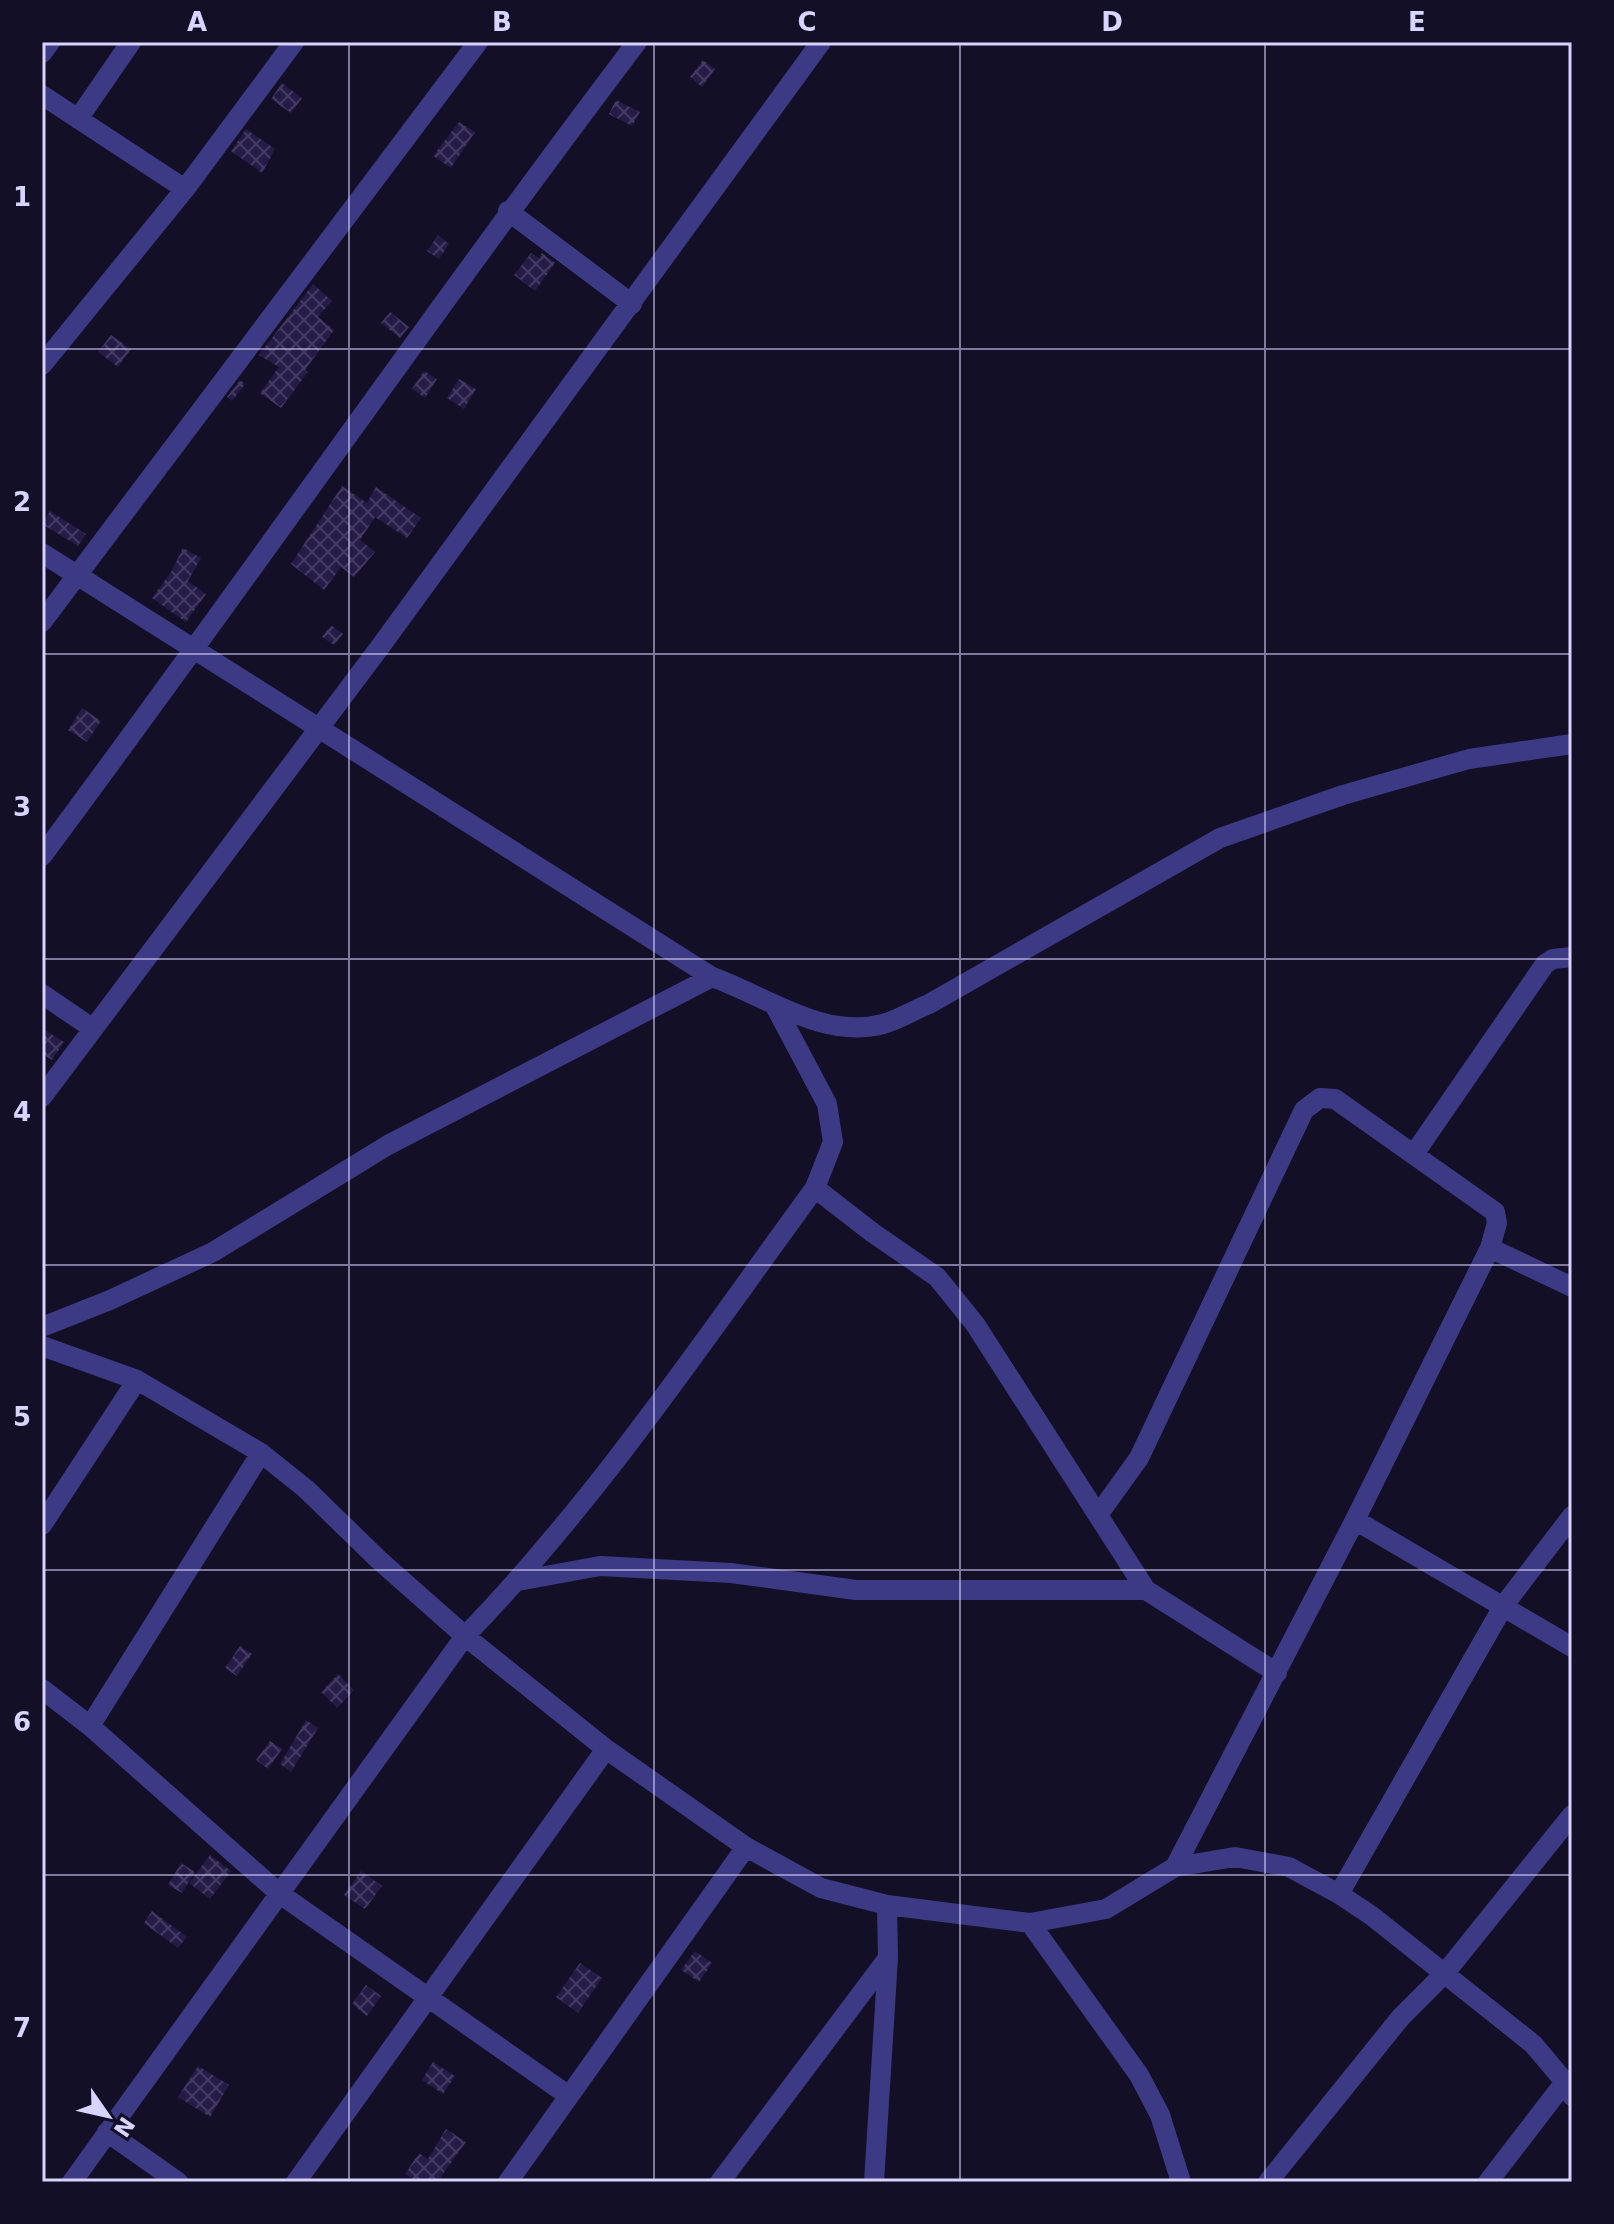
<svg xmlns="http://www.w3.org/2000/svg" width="1614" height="2224" viewBox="0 0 1614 2224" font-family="'DejaVu Sans',sans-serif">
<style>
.building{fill:url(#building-cross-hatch)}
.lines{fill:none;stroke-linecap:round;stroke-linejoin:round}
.minor{stroke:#3d3a85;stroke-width:20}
.grid{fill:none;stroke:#d9d4ff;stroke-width:2;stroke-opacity:0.55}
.neatline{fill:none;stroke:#d9d4ff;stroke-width:3}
.grid-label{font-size:26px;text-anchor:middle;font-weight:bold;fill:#d9d4ff}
</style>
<defs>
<pattern id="building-cross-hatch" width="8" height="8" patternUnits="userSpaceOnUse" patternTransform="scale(2)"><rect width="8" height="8" fill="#241b47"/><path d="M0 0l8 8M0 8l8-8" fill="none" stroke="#433b63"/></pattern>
</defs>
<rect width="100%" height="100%" fill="#130f26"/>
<path class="building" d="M703 60 715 69 702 87 690 77Z
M282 83 302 98 291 113 271 99Z
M616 100 640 112 632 126 609 114Z
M459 122 475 132 451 168 433 156Z
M246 129 275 149 262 173 231 151Z
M438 235 449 244 439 259 427 251Z
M531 253 539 258 542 253 555 263 535 291 514 275Z
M313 284 332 301 318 317 334 330 305 370 308 372 281 408 260 393 279 367 259 355Z
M390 312 409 327 400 338 381 323Z
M111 335 131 349 118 367 98 352Z
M424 371 437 379 425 398 412 389Z
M459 379 476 389 464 409 447 398Z
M240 380 245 384 232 401 227 397Z
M342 486 367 503 376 487 421 518 407 538 375 517 360 540 375 552 354 577 341 567 324 590 291 564Z
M50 511 86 534 78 546 42 524Z
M183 548 201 558 188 581 206 594 186 622 152 598 171 572Z
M331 625 343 634 334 645 322 637Z
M82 708 101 721 87 742 68 730Z
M42 1028 64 1042 52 1060 42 1054Z
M240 1646 252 1654 237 1676 225 1668Z
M338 1674 354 1690 337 1708 321 1692Z
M306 1720 318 1728 291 1772 280 1764Z
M270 1741 282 1749 268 1769 256 1760Z
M210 1855 231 1871 210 1899 189 1883Z
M181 1863 195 1872 182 1893 168 1885Z
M361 1871 382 1886 365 1909 344 1895Z
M152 1911 187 1937 178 1948 144 1923Z
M695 1951 712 1963 699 1982 681 1970Z
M580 1963 602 1978 578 2013 556 1997Z
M366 1985 381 1996 367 2016 352 2004Z
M433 2062 455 2076 443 2094 422 2080Z
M198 2066 229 2085 210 2117 178 2097Z
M446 2129 466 2142 437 2182H418L405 2174 419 2153 428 2159Z"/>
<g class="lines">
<path class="minor" d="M42 53 50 42
M42 95 185 189
M78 119 131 42
M508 211 632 304
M42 365 185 189 294 42
M42 553 712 977
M42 622 478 42
M42 856C243 586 434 310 637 42
M42 994 92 1028
M42 1097 380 647 821 42
M1414 1154 1545 964 1553 959 1572 957
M815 1188 873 1233 937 1277 975 1324 1146 1590 1277 1673
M1490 1248 1572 1287
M42 1327 110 1300 213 1252 388 1145 712 977C766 996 823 1040 883 1024 898 1020 914 1010 929 1004L1220 838 1343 795 1469 759 1572 744
M42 1346 137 1380 261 1453 306 1489 379 1560 465 1636 606 1749 746 1847 821 1888 887 1905 1030 1923 1106 1909 1175 1867 1235 1857 1289 1867 1339 1894 1372 1916 1533 2044 1565 2082 1572 2096
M1098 1515 1139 1458 1304 1110 1320 1098 1335 1099 1495 1212 1497 1223 1490 1248 1355 1520 1175 1867
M1355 1520 1572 1647
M42 1525 137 1380
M518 1581 600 1566 731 1573 856 1590H1146
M42 1689 90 1726 261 1453
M90 1726 280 1894 569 2096
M1339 1894 1504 1605 1572 1516
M1030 1923 1139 2075 1160 2115 1181 2182
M107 2132 178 2182
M72 2182 465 1636C597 1500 703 1341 815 1188L833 1142 827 1104 774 1004
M296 2182 606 1749
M508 2182 746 1847
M720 2182 888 1958
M874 2182 888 1958 887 1905
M1268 2182 1401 2017 1445 1973 1572 1815
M1488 2182 1565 2082"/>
</g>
<path class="grid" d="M349 42V2182M654 42V2182M960 42V2182M1265 42V2182M42 349H1572M42 654H1572M42 959H1572M42 1265H1572M42 1570H1572M42 1875H1572"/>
<rect width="1614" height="2224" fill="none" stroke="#130f26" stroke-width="88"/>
<g transform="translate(108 2116) rotate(124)" stroke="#130f26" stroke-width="6" paint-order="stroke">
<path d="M0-6L14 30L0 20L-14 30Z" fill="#d9d4ff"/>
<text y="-12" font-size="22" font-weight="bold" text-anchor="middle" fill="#d9d4ff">N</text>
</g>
<rect x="44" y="44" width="1526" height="2136" class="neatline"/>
<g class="grid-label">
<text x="197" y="31">A</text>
<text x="502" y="31">B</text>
<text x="807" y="31">C</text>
<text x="1112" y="31">D</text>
<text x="1417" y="31">E</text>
<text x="22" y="206">1</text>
<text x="22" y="511">2</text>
<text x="22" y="816">3</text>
<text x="22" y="1121">4</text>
<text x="22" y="1426">5</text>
<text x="22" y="1731">6</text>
<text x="22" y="2037">7</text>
</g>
</svg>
